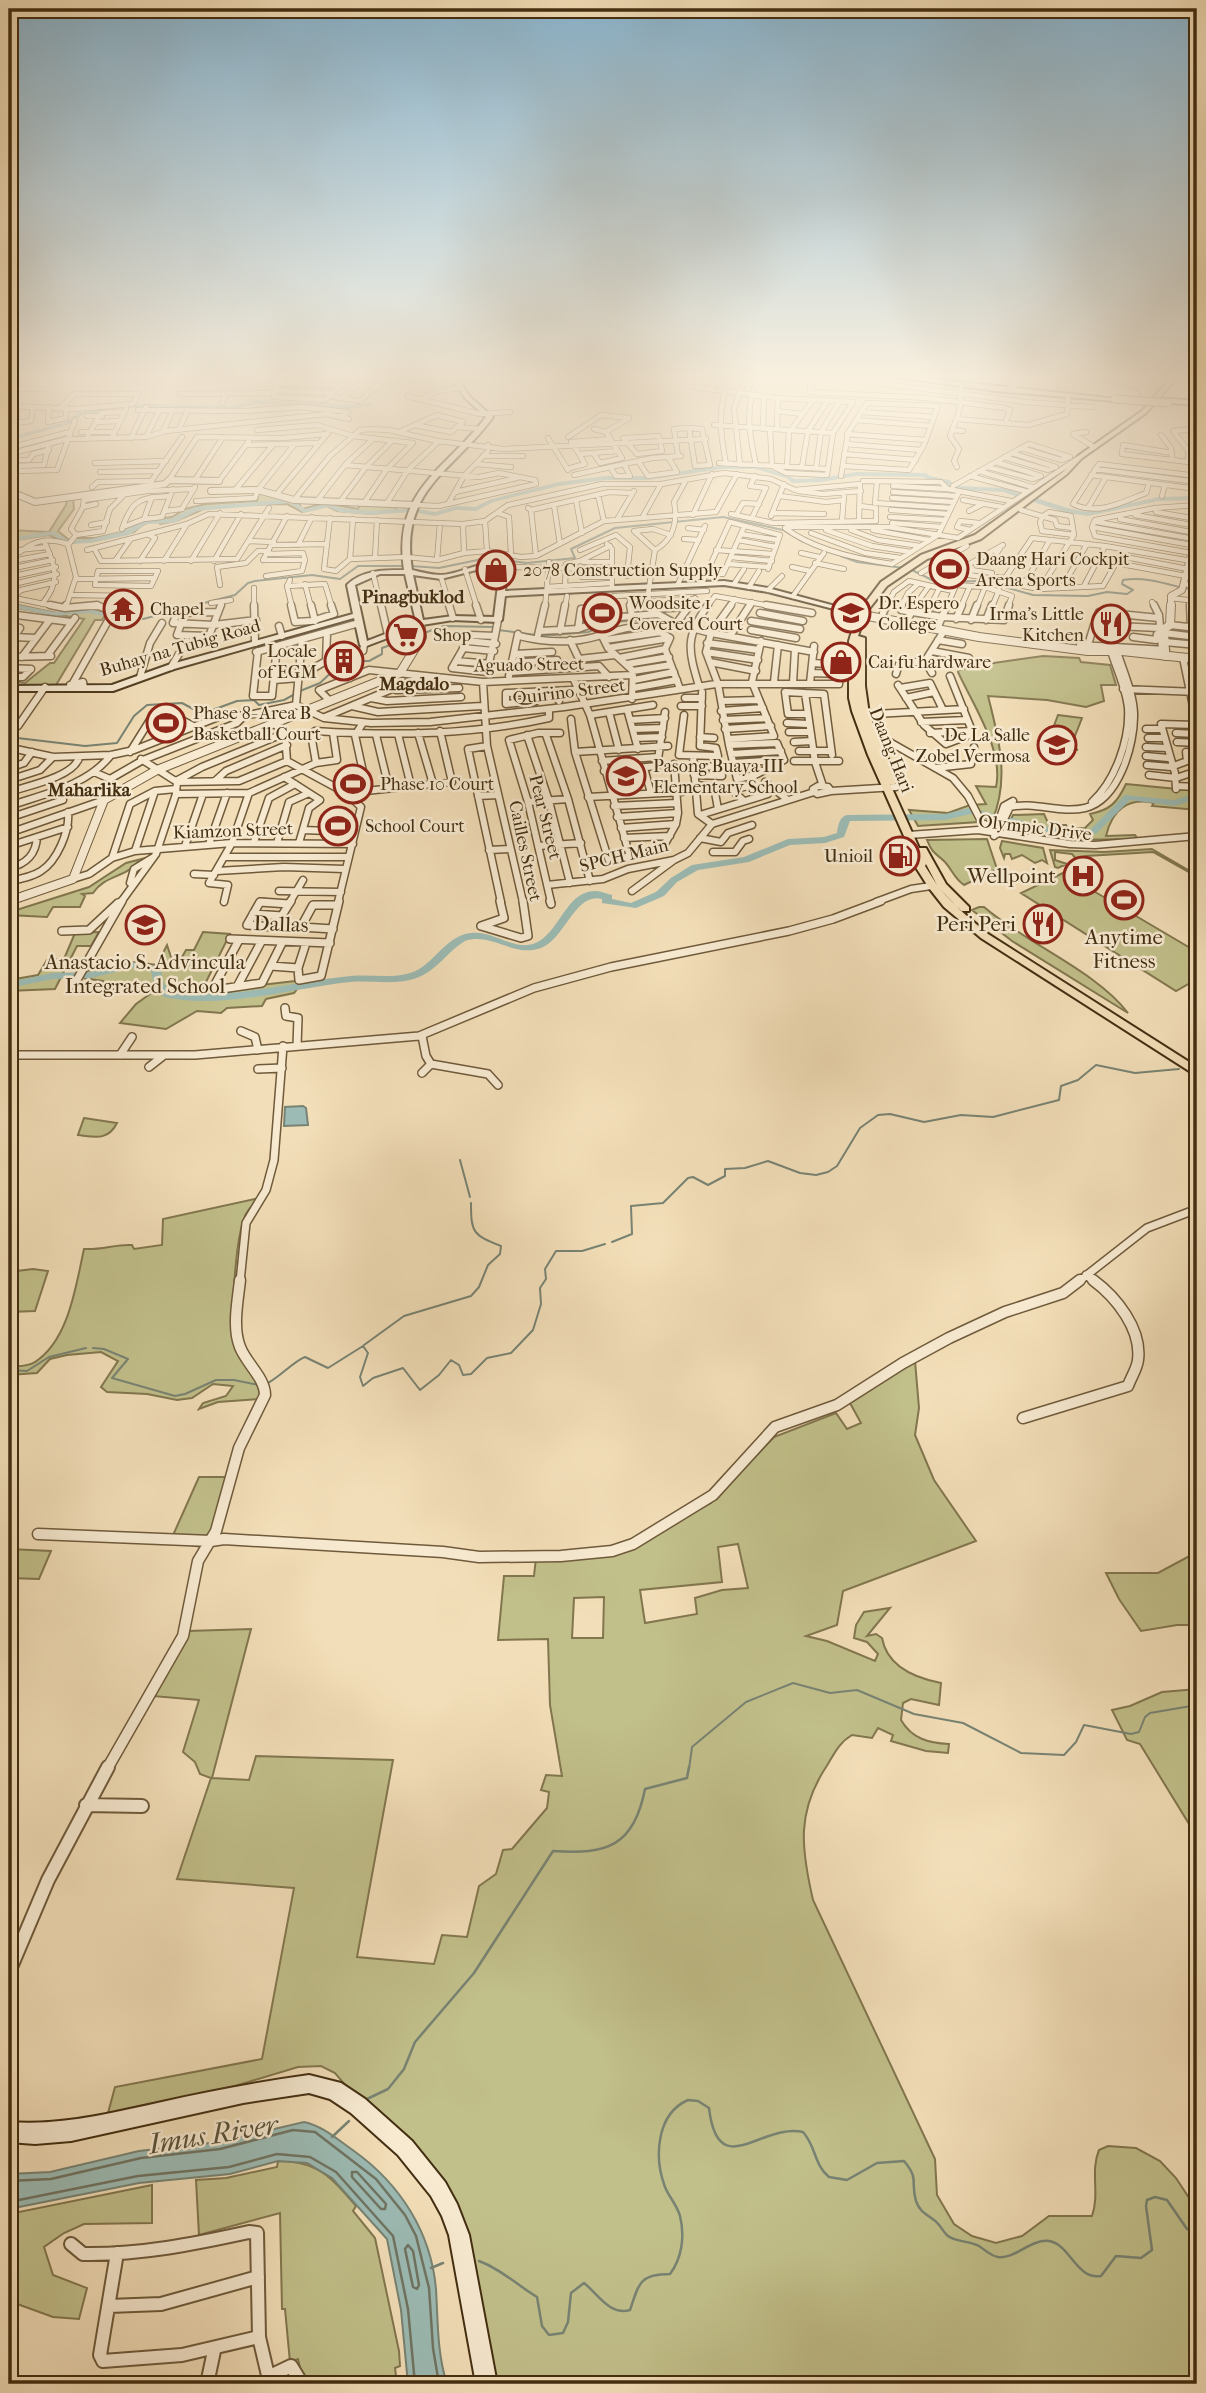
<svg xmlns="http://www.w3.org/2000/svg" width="1206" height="2393" viewBox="0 0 1206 2393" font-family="'IM FELL French Canon',serif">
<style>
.green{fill:#c1bf8a;stroke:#82764e;stroke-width:2;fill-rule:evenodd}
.water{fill:#9cbbb4;stroke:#788373;stroke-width:2}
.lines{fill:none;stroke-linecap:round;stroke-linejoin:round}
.shore{stroke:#707462;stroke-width:2.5}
.stream-far1{stroke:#788373;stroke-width:2}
.stream{stroke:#788373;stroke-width:2.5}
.river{fill:#9cbbb4;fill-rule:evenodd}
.minor-far4-casing{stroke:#6f5a3b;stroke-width:6}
.minor-far3-casing{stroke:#6f5a3b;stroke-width:9}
.minor-far2-casing{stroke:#6f5a3b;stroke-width:10}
.minor-far1-casing{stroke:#6f5a3b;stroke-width:13}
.minor-casing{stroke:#6f5a3b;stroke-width:16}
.tertiary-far1-casing{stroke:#6f5a3b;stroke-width:8}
.tertiary-casing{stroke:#6f5a3b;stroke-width:10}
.secondary-casing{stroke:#432e11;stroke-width:4}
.primary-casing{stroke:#432e11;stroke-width:4}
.minor-far4{stroke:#f7ead1;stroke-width:4.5}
.minor-far3{stroke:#f7ead1;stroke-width:6}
.minor-far2{stroke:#f7ead1;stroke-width:7}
.minor-far1{stroke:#f7ead1;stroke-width:10}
.minor{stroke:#f7ead1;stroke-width:12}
.tertiary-far1{stroke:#f7ead1;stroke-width:6}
.tertiary{stroke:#f7ead1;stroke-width:8}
.secondary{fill:#f7ead1;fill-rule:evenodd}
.primary{fill:#f2deb8;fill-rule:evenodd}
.primary-bridge-casing{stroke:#432e11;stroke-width:9;stroke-linecap:butt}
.primary-bridge{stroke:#f2deb8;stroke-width:7}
.labels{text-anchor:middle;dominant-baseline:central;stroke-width:5;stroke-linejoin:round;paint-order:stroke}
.far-poi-label{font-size:18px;fill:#432e11;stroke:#f7ead1;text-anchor:start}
.far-street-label{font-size:18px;fill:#432e11;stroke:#f7ead1}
.far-neighbourhood-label{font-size:19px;font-weight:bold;fill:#432e11;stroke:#f7ead1}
.poi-label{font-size:21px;fill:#432e11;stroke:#f7ead1;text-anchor:end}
.street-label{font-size:21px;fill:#432e11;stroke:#f7ead1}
.near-water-label{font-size:28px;font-style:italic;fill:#59513a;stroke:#f7ead1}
</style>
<rect width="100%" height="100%" fill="#f2deb8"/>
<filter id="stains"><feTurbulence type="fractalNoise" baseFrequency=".00286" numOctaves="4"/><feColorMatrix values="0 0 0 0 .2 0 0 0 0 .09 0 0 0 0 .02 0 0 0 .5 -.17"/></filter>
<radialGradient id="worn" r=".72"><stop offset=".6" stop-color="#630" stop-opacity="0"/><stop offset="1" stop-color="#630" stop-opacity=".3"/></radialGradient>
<path class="green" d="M259 492 299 503 302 509 326 503 358 509 360 504 397 505 395 511 411 509 371 514 337 511 327 506 302 512 287 504 238 505 204 509 176 521 160 524 158 521C146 522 141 525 134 532L71 543 75 538H95L122 532 125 528 143 521 172 517 185 509 206 504 257 501Z
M73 497 74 509 58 531 69 540 67 543 49 535 9 541V530L49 532 66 505 67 498Z
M9 603 57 613 93 610 106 613 102 620H95L56 685 12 687 14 681 25 683 50 663H54L84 619 9 607Z
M1043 656 1079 658 1081 662 1110 665 1116 685H1101L1104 701 1086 707 1047 700 988 696C999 739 1010 779 992 821L980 815 979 822 918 826 909 810 948 813 970 805 986 804 976 786 996 787C1004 750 973 705 958 672L959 668Z
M1058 715 1082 718 1071 746 1078 750 1068 748 1069 743 1049 739Z
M1126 784 1197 791V810L1152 806 1154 803C1128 797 1112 810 1106 836L1135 835 1138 839 1064 840 1006 830 1013 815 1044 814 1049 825H1066L1068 829 1085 828 1093 820 1090 814C1110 810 1117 803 1126 784Z
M987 839 997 869 964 885C954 878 953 871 945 862 936 853 933 855 927 840Z
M1002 841 1043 848 1047 863 1042 860 1035 863 1022 855 1012 859 1010 854H1005L1004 858 1000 848Z
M1152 849 1195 874 1190 875 1192 874 1153 852 1086 856 1077 860 1072 854 1055 852V860L1067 864 1058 868 1055 867 1050 850 1104 852Z
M153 856 148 862H138C125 878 105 875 93 893L82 894 85 896 80 907H53L47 917 9 915 10 912 89 887 126 863Z
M1063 873 1197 952V979L1176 991 1021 893Z
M979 907H984C1027 944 1096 971 1128 1013L1012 941 972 910Z
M99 932 91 946H77L55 989 9 991V980L38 975 47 960 64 959 75 933Z
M203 932 230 934 201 992 304 980 294 993 266 999 262 1006 227 1008 221 1013 197 1011 166 1029 120 1023 136 1004 150 994V988L127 985 107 991 103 981 82 978 86 971 136 962 157 965 167 945 171 957 181 959 186 950H194Z
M84 1118 117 1123C108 1141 95 1137 78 1135Z
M259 1198C254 1204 248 1209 245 1216 235 1241 230 1319 236 1346 240 1366 262 1379 260 1399L218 1402 199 1409 203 1403 226 1396 233 1386 213 1384 192 1398 177 1400 147 1394 107 1392 101 1387 118 1361 101 1352 67 1355 50 1359 37 1373 9 1375V1367C17 1366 28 1367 35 1362 69 1340 76 1285 84 1249 103 1250 115 1244 132 1245L134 1249 162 1245 163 1219Z
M33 1269 48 1271 35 1311 9 1312V1272Z
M915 1361 919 1408 915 1435 934 1480 976 1541 843 1591 837 1625 806 1636 827 1641 875 1661 878 1654 867 1642 854 1638 856 1625 864 1612 890 1608 867 1636 876 1634 882 1638C887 1666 915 1678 941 1683L939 1705 911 1699 903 1703 901 1720C912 1739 929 1743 949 1744L948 1753 926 1751 891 1741 893 1735 878 1728 872 1738 852 1735C840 1742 835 1752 828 1764 796 1811 801 1848 813 1900L935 2159 937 2195 954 2224 972 2236 996 2243 1022 2236 1049 2216H1092C1100 2194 1090 2171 1099 2150L1108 2146 1136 2148 1160 2161 1176 2178 1197 2210V2384H495L484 2348 458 2217 335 2073 321 2066 298 2067 235 2086 108 2113 115 2087 262 2059 294 1888 177 1879 211 1778 200 1774 195 1762 183 1752 199 1700 152 1696 188 1631 251 1629 212 1778 249 1780 256 1756 393 1760 357 1957 434 1964 442 1935 467 1937 479 1886 496 1874 503 1850 512 1849 547 1808 549 1792 541 1790 546 1775 562 1776 550 1705 548 1639 498 1640 504 1576H534L536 1558 609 1553 711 1503 774 1437 836 1413 847 1429 861 1423 850 1403ZM738 1544 748 1588 722 1590 695 1598 697 1614 645 1623 640 1590 722 1582 718 1547ZM604 1597 603 1638H572L574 1598Z
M199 1477H228L213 1530 201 1547 170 1542Z
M9 1549 51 1551 39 1579 9 1578Z
M1197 1552V1625H1177L1141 1631 1119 1599 1106 1573H1158Z
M1197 1689V1837L1140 1744 1127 1740 1112 1710 1130 1706 1162 1692Z
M278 2161C318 2161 331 2177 356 2206L353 2211 375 2238 399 2351 400 2366 395 2368 397 2384H304L298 2359 290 2362 285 2309H282L280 2213 199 2235 196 2180 226 2178 277 2167Z
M152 2185V2223L84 2224 64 2233 44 2247 53 2275 87 2288 79 2319 53 2317 9 2301V2214Z"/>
<path class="water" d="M303 1106 306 1108 308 1125 284 1126 285 1107Z
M304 2122C323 2126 338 2140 354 2151 400 2184 431 2232 436 2289 438 2322 437 2353 447 2384H408L401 2310 387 2239 332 2178 307 2163 278 2161 230 2174 139 2183 9 2209V2174L50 2172 139 2151 219 2142Z"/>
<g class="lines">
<path class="shore" d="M352 2172H357L386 2204 385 2209H381L352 2177Z
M9 2181 51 2179 141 2158 220 2149 293 2130 315 2132 376 2179 405 2215 416 2236 429 2288 433 2348 439 2384
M9 2202 138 2176 229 2167 277 2154 310 2157 336 2172 393 2236 408 2309 415 2384
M408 2245 413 2251 419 2285 417 2289 413 2287 405 2249Z"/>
<path class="stream-far1" d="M12 376 28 379 78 376
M80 376H99
M1047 376 1117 384 1138 390 1142 397
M841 556 857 562 904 568
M411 566 439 568 487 558 527 563 575 558 571 549 615 528 723 517 783 530 803 542
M910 569 936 582 983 581 1033 595 1088 596 1107 592 1127 594 1133 590 1122 584 1123 580C1143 577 1160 582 1179 587
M1185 588 1197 591
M143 619 235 595 248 583 255 581 312 575 340 579 358 566H405
M498 630 536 635
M424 633 444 626 494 627
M542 636 588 632 614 622 653 619 672 627
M300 691 320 683 336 668 356 661H369L382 654V648L418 635
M9 737 85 746 117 743 134 716 147 705 182 703 197 711 207 712 237 701 254 700 259 705 284 700 295 694
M460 1160 470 1197
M612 1242 632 1234 631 1206 663 1203 688 1178 693 1177 708 1185 725 1176V1169L745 1168 768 1161 800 1173 816 1175 828 1172 837 1166 860 1128 878 1115 890 1114 924 1122 961 1115 993 1117 1059 1100 1061 1086 1078 1080 1096 1065 1135 1073 1179 1069
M364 1345 404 1316 471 1296 479 1287 488 1265 500 1254 501 1246C473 1235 471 1233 471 1203
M93 1348 104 1349 128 1359 112 1378 175 1396 185 1394 216 1380H234L259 1385
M9 1370 27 1371 49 1357 86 1348
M268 1383C281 1376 294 1361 305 1357L328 1368 363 1346 368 1353 360 1377 363 1386 373 1378 403 1368 420 1390 439 1375 451 1360 459 1365 463 1375 471 1374 487 1358 511 1353 533 1330 541 1304 540 1288 546 1279 545 1269 556 1251H582L605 1244
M689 1769 692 1747 746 1702 793 1683 830 1693 857 1690 914 1714 963 1723 1021 1753 1064 1755 1076 1742 1084 1725 1131 1734 1139 1732 1145 1717 1150 1713 1197 1705"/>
<path class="stream" d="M367 2099 388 2089 404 2069 415 2042 474 1973 553 1851C607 1855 634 1846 645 1789L687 1778 689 1767
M332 2137 349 2121
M479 2261C501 2269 517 2285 537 2297L542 2326 549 2335 563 2333 568 2322 571 2293 584 2283C598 2294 610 2316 630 2310 639 2284 639 2274 670 2274 682 2258 685 2236 680 2216 677 2205 669 2197 665 2187 654 2158 656 2114 688 2100L698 2101 709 2108C718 2184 762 2122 803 2132 816 2146 814 2165 829 2177L847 2180 877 2163 904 2161C920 2180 910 2182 916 2201 920 2212 925 2213 934 2220 940 2224 943 2232 948 2236 956 2242 970 2241 979 2246 985 2250 991 2256 998 2257 1016 2259 1030 2239 1049 2241 1070 2244 1076 2280 1101 2276L1116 2256 1141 2258 1152 2250 1146 2206 1147 2200 1155 2197 1167 2200 1187 2229 1197 2232
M431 2268 443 2263"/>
<path class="river" d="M257 400 353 405 371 403 374 405 353 409 257 404 231 410 113 407 100 413 82 415 70 424 9 441V437L66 422 78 412 97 410 112 403 231 406Z
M722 465H755L790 476 794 479 821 478 856 472 926 473 930 476 949 480 958 486 1004 488 1071 509 1088 512 1159 497 1197 496V500L1159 501 1088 516 1067 513 1003 492 956 490 945 483 926 479 924 477 856 476 821 482 792 483 786 478 755 469H722L648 480H606L559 486 493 502 476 511 456 510 435 516 412 512 370 515 339 512 328 507 304 513 290 503 197 511 174 523 146 524 129 535 91 543 66 544 52 535 9 542V538L53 531 68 540 91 539 124 531 141 520 170 519 195 507 292 499 305 509 329 503 341 508 370 511 412 508 435 512 456 506 475 507 489 500 559 482 606 476H648Z
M9 603 54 612 88 609 122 617 118 619 88 613 54 616 9 607Z
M1197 793V799L1175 806 1130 800 1097 833 1085 837 1057 835 970 814 945 820 850 821 844 837 825 843 790 845 749 862 698 870 677 882 664 896 636 908 602 903V899C575 892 565 939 541 948 514 958 491 932 465 941 448 951 437 970 419 977 397 986 373 980 350 982 293 988 220 1010 164 997L154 984 151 971 132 968 91 978 53 979 9 988V982L53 973 91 972 132 962 160 967 164 984 171 992C227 1001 295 981 351 976 370 974 391 979 410 973 434 966 444 936 471 933 492 930 513 950 533 944 560 935 565 890 596 891 601 891 607 894 612 895V899L631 903 656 892 671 878 692 865 744 857 788 839 824 837 837 833C838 826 839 817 847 815L945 814 970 808 1057 829 1084 831 1091 829 1125 795 1174 800Z"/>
<defs>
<path id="minor-far4" d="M285 376 275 383 277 390 274 397 325 400 350 376
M309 376H333
M410 376 456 380
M659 376 698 381
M810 376V392L927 398 1005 408 1010 410 1005 423
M823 376 1025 402 1092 407
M225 377 255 376
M275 383 337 385
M692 387 778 398 853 402
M9 389H45
M709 389 718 376
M277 390 330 393
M180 394 275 393
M328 396 360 401 389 376
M407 396 480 414 510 412
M343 398 366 376
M421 399 438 391 461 388
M222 403 227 393
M9 406 75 409 133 404 138 394H75L61 407
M49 407 48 422 66 418V407
M138 410 245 411 302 407 348 412 340 417
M777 411 802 414
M861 412 934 417
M87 416H102
M957 419 1028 425 1067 414 1068 398
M856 420 931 426
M96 422 120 421
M16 423 31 421 33 407
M414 425 451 432 463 422
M714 425 833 433
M9 426 16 423 17 406
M458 427 480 429
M689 428 702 429 710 465 695 466Z
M179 429 188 410
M594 429 606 432 629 418
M763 429 764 396
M770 429 772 466 786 473 827 475 833 433 853 402
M777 429 778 398
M1187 429 1197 442
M257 430 317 425 353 436 413 443
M791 430 813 400
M952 430 963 431
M70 432 9 448 15 471 57 470 75 420
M81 432H115
M163 432 173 410
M399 432 437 415 463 422
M1086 432 1073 434 1094 447
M847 434 926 440
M1161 435 1171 448 1172 457
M659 436 662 451 637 454 623 438Z
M146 437 159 411
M197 437 283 438 327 434
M568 437 601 415 629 418
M112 438 126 409
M131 438 146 407
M548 438 568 470
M86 439 101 413 124 412
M571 442 610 439
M846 444 921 450
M1029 444 1070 457 1061 460 1021 448Z
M247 445 319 443
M593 453 600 463 622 458 606 432
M1172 453 1123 445 1122 454 1197 463
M9 454 67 439 146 437 166 431 326 414 349 419
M579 454 618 451
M844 454 916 460
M483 456H523
M678 456 674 429 689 428
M1004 457 1048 470 1056 467 1012 453
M13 460H29L33 454 49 450
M638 461 648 476 677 472 668 457
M1188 461V450L1173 431 1197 429
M95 463 166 461
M719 463 828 469
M476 464 511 467
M726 464C720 432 716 405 732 376
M345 465 479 477 499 473 535 480
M740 465 734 408 746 376
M756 465C749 433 744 406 759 376
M14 466 44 465 49 444
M610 467 616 476H630L624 464
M787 467 789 430
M802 467 808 431 828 400
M957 467 954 461 959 449 950 436 959 412 962 384
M988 467 1033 479 1041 476 996 462
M816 468 821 432 840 401
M567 469 585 464 573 444
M1095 469 1197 482
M979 471 1032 487
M100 472 159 471
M574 475 652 458 681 456
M1091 475 1197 489
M841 476 848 433 867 403 938 406 924 445 909 470 843 466
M970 476 1025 491
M169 480 197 437
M195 480 223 437
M219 481 249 441
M863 481 941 482 948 489 1011 501
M877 482 875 503 951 508
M150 483 182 437
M1149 483 1146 493C1123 502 1097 516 1073 504L1099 464 1197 476
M893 486 948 489
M953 486 1021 448
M92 487 98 482 152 481
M236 489 272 446
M798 491 823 494 861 491
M455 492 517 478
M893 492 957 496
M276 495 328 433
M598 495 604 521
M780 496 826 502 844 500
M1162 496 1165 485
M892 498 954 502
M84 500 147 491 192 489
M294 500 330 456 360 430 370 429 389 430 437 441 504 449 706 439
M576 500 582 533
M963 500 1002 507
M196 501 255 498 258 490 294 445
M317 501 345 465 373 439
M340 502 366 467 392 441
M364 503 387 469 413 443
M387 503 408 470 438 442
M448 504 464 476 488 451V445
M416 505 439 506 536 484 535 480
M554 505 560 544
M1197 505 1155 508 1095 520 1092 527 1095 536 1197 554
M83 507 96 504
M528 508 531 510 536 556
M1088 508 1106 477
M531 510 609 492 632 493
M891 510 948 514
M1021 510 1055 520 1057 526 1073 528
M165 511 182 509 195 487
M969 511 983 504
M1156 512 1197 519
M498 513 509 517 511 554
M773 513 824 514
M731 514 773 523 876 521V508L860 506
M693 515 712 474
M736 515 743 503 759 504
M1135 515 1197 526
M771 516 784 484
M1043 516 1040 522 1042 531 1074 535
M890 517 945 520
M330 518 324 569 336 571 350 559
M618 518 634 491
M642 518 661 484
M752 518 766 488 750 486 755 476
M144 519 152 497
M1120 519 1196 533
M485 521 487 551
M842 521 844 495
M1097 522 1194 539
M892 523 941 527
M463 524 464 553
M91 525 107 522
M123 527 144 519 162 517 173 489
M787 527H889L958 538 1077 459
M1092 527 1191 545
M688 528 704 530
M785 528C814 550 856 559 892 564L938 535 959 492
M122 529C132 499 140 498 170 496
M826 530 872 546 911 552
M851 530 878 540 920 546
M873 530 929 540
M970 530 957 527 960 521 979 523
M811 533 865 553 901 558
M741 534 778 540
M76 535 103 531 110 509 124 495
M76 535 71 529 83 507 84 497
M684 539 699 540
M738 540 776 547
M1050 540 1023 586 1040 589 1103 586 1124 549
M249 541 274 542
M607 544 612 549V588
M272 545 327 544
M298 545 312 517
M94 548 101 561 237 559 269 508
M87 550 187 524 209 514 463 524 485 521 508 505 602 484H661L724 473 771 479 795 490 860 484 859 521
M580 550 616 535 630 547 627 576
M655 550C673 540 678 522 674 502L686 480
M655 550 634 531 653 529 671 535
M716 550 773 554
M9 551 47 547
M20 552C36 539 49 538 68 544
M801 553 819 557
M1120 556 1188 569
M731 557 772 561
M375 558 377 520
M350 559 406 557 437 560 464 553 487 551 521 557 536 556 604 521 716 512 737 474
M350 559 353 519
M263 560 287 516
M263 560H305
M437 560 440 523
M12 561 50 554
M115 561 130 540
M140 561 155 538 149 535
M164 561 187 524
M191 561 220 513
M214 561 241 514
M583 562H611
M940 562 966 566 1003 545
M976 562 991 563 1000 548
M815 563 844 569
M1116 563 1186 576
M728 564 769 567
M966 566 972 568 969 575 988 578
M504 567 627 569
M792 567 810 571
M9 569 53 560
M465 569 477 607
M971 570 992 573
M98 571H158L151 586 95 585Z
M373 573 381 607
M706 573 723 574 744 527
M921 573 967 546
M266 576 302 571 305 560 303 553 267 554
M9 577 56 567
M441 577 450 607
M582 577H610
M998 577 1024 581
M77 579 155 578
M702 583 730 522 780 535 768 569
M305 584 311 607
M678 584 705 526
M734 584 744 569
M1001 584 1032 538 1105 546 1197 562
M1184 584 1197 586
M9 585 57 574
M220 585 217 567 246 563 258 551H269
M287 586 292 607
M287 586 290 580
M287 586 325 584 332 607
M565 586 566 564 580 561 610 546
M1063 586 1087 544
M1084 586 1105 546
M547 587 611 583
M749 587 759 571
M254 588V607
M1040 589 1074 535 1071 516 1049 512 1043 516
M768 590 782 576
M72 595 134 596
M629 595 631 607
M793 596 824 553
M9 597 59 607
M12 598 21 590 56 582
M1170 598 1197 601
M1190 600V607
M650 601 694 599
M1152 602 1155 607
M211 603 231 600
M42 604C61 582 56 566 44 541
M66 607 76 577 68 545 76 535
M78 607H101
M220 607 222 602
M545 607 549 562
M565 607 567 596
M614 607V596L707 591
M651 607 648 594 655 550
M689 607 695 598
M707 607 715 596 776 607
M730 607 735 599
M749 607 752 602
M886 607 894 592 909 581 953 591
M901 607 908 593 919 583
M914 607 929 586
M930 607 939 589
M947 607 956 585 985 587 1012 596 1008 607
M961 607 970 586
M977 607 985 587
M992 607 999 590"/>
<path id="minor-far3" d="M50 605 65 608 97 605
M254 605 255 643
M291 605 295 622 312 621 334 614 331 605
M311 605 315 621
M381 605 388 635
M449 605 453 618
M476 605 481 620
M614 605 615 618
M630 605 632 616
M650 605 652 614
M766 605 812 613
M902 605 901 610 942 617
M1154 605 1159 615 1162 649
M1190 605 1191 627
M65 608 66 605
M651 609 688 607
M218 612 177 613 173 623 214 625 256 620
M1099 612 1159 618
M760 613 803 621
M883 613 887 605
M9 614 71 622
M927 614 931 605
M942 617 1004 620 1009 605
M942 617 947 605
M908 619 915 605
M956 619 962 605
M971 620 977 605
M986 620 992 605
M751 621 800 629
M181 624 177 635 209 636 221 605
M676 624 690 605
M9 625 20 628 9 644
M1170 625 1197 628
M279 626 282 636
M578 629 581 609 604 607
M937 629 942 617
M751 630 796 638
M540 631 578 629 608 618 658 614 676 624 711 633 814 652
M560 631 565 605
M1164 633 1197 637
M471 635 495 636 487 672 452 668Z
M538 635 545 605
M495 636 498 620
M519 636C539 641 559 643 580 640 615 635 637 614 670 638L665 649 680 689
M602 636 608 648 633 671 632 699
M730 636 750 605
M14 637 36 638
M1133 637 1156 640 1157 634
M302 639 296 705 324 718 371 723 430 722 564 707 716 684H839L840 665 813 663
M570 640 579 659 615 655
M605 640 661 632
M938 640 962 644
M467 641 496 644
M1165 642 1197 645
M707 643 759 650
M1080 645 1166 650
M1088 645 1094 625 1159 628
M1108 645 1114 625
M463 648 494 651
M608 648 670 638
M258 651 253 696H272L277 646
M932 651 969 658
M256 652 359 623
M706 652 758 660
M515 654 552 652
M47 656 75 618
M9 657 51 656
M22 657 49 621
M619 658 665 649
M928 658 962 666
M1183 658 1197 725
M326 661 327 633
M456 661 491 664
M925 661 932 673
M710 662 756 671
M512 663 557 660
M627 664 669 657
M171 667 187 641
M9 668 31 669
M633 671 671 665
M510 672 599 666 609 677
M811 673 840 674
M896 674 899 664 925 661 944 631
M300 676 326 661 363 651 364 645
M509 676 518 634
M9 677H23L31 669
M140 677 150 643 162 623
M350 678 342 673 352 669
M274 680 299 678
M574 680 590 715 630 857
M634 680 674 672
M483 682 487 746 523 902
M774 682 778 645
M73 683 113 612 97 605
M793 683 795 649
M810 683 814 646
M70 685 83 682 84 688
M898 685 924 725 946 744 970 735 972 731 950 676
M699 686C688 650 685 636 708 605
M633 688 677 680
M900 688 930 683 943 710
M1123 689 1197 692
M396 690 459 688
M554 691 559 701
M535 692 536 701 506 704V693L614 688
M805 693 815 762 823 786
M371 698 387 701 461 697
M685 698H702
M906 698 934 692
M329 700 319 690 369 670 483 682 632 675
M722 701 759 700
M352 706 378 712 482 706
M681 706H702
M627 709 638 749
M721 711 763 708
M609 712 619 750
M807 714H788L785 692 824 694 832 755
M590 715 653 705
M684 715 679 755 718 756 716 748 700 746 702 692
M858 715 964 709
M325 717 423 676
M571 719 575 752 609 861 662 849 676 824 678 813 674 764
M630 720 665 718
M723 720 767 718
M921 722 967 720
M273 723 285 733 287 761 346 793 361 807 338 902
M363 723 355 735 367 790
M787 723 808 724
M18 726 45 687
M633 729 663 728
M725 729 771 726
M1146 729H1161
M789 732H810
M872 732 953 778 968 796 982 823 995 828
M418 733 433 784
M930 733 972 731
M1176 733 1197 734
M398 734 411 786
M376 735 389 788
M527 735 549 801 570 883
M546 735 568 799 590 881
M700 737 714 738
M635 738 662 737
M1148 738H1163
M728 739 774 736 752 682 761 641
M794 742 812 741
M1177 742 1197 743
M777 743 784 760 755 775 737 779 729 745Z
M729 745 718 684 706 652 711 633 731 605
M487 746 468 749 501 902
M1146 747 1166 748
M9 751 16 749 53 757 111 755 134 750 226 714 244 716 296 705
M799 751H831
M130 752 155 712 176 717 193 726
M575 752 668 746
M731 754 781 751
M693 756 698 814 712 824
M1146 756 1168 758
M141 759 177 782
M602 761 658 757
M794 761H839
M316 763 311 734 315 731C394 736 472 735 549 718V709
M733 763 781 760
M1147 765 1171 767 1187 761 1186 752 1197 753
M693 766 720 767 722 776 694 775
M9 768 24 763 32 752
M644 768 651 793
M935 768 971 764 974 747
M604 771 657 766 665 712
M94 772 110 779 143 760 237 723 244 716
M1149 775 1176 778 1197 771
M284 777 320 800 309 808 299 843
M9 780 40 770 53 757
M176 781 202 767 285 733
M215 781 226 771 287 745
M177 782 239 781 287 761
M765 782 788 800
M695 785 714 787 718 809
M818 786 828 787 831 791 817 794 813 789Z
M1176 786 1197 787
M1176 789 1175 773 1161 724 1197 725
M831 791 896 787
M9 792C27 786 73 777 79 758
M346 793 452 782 440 731
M176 794 249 793 316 763 337 760 333 733
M478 796 498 795
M588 797 682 792
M744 801 732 790 748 786 761 796
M528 802 568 799
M1092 802C1115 781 1130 740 1128 708 1126 688 1117 670 1111 651
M9 806C44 794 87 786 111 755
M614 806 677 803
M700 815 768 794
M617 817 678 813
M9 818 63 800 54 791
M621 828 676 824
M303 830 355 832
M9 833 104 800
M997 834 1010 807C1035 801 1060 814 1085 808 1119 800 1135 744 1134 713 1133 692 1123 671 1117 651
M909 835 978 830 1070 844 1095 845 1197 836
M994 836 1004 806 1013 801
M624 838 670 836
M700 838 721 842 728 833 752 825
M254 842 269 798 295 784
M277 843 289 802 309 793
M209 844 227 793
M9 846 68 827
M185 846 203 794
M538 846 581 843
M489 850 510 849
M135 851 155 791
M713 852H735L743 841 749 839
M224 857H349
M112 858 130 804 155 791 176 789
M9 868C26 864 36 855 37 837
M217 871 284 867 344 869
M194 874 214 875
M73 879 89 874 112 858 135 851 232 843 353 844
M9 881C20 879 32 877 41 871 57 861 70 831 68 812
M9 882 12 899
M130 883 134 869 152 858
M547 885 603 879 628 869 674 860 688 853 712 824 814 792
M279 891 341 892
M632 891 674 860
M121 902 156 854 176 794 177 782
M224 902 228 885 209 883 232 843 249 793
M260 902H264
M290 902 303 880
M551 902 528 802 509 740 538 733H560
M876 902 911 889 931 886"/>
<path id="minor-far2" d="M550 901 551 904
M260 902 289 904 275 927 247 925Z
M289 904 291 901
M253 914 282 916
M481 926 521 938 528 936 523 901
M481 926 504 918 500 901
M333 929 301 927 313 905H338
M62 931 89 930 118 903
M230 939 330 943
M239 940 213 988 215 990 262 983 282 943
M306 943 298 968 299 980 321 976 339 901
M271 966 298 968
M74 985 122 901
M238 985 261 942
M285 1008 286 1016 298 1018 297 1046
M241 1031 255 1037 258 1050
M422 1036 426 1056 431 1064 488 1074 498 1085
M9 1055H195L419 1036 534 988 611 967 789 931 833 919 881 901
M120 1055 132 1037
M149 1067 163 1056
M258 1069 282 1068
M422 1073 431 1064
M1086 1275 1095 1282
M240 1282 246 1223 266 1190 274 1160 283 1046
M1078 1282 1147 1228 1197 1209"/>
<path id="minor-far1" d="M1023 1418 1128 1386C1131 1377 1137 1369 1138 1360 1142 1329 1116 1297 1093 1280
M38 1534 211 1541 224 1539 443 1552 479 1557 561 1556 612 1551 633 1544 713 1495 775 1427 837 1405 903 1363 949 1338 1005 1312 1063 1293 1080 1280
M107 1769 183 1636 198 1561 216 1531 239 1448 265 1395C265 1378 246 1363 240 1347 232 1327 238 1300 240 1280"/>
<path id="minor" d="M86 1805 142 1806
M9 1972 48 1880 108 1767
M71 2244 83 2254C140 2255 194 2244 249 2232L257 2233 259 2337 270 2384
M117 2253 100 2355 103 2361 182 2355 259 2337
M109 2306 161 2304 258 2277
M268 2377 291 2366 302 2384
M207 2384 214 2351"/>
<path id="tertiary-far1" d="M1010 390 1019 376
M9 491 35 502 165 484 169 480 219 481
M211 491 258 490 294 500 416 505
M1171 607V596L1182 590 1197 531"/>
<path id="tertiary" d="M868 616 979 637 1088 651H1122L1197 659
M1165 656 1164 629 1170 625 1171 605
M9 901 73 879 104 800 157 770 400 673 422 637 420 623"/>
<path id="secondary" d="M450 376H456L469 396 493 417C453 472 399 489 412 570 421 572 431 575 441 575 463 574 486 556 508 567L505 591 724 581 768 588 865 614 861 616 768 592 724 585 505 596 502 620 498 622 453 620 422 625 364 647 360 645 354 618 174 669 113 691H9V686L112 685 168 665 353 614 347 585C362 570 384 570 404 570 392 489 446 470 486 417L465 398ZM484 568 500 569 494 617 453 616 423 620 413 575 441 579ZM380 574H405L416 622 367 641 355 585Z
M309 2075 341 2083 365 2099 412 2141 445 2182 457 2204 469 2235 497 2384H476L449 2235 442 2216 431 2196 398 2155 351 2113 330 2099 309 2093 243 2103 71 2141 35 2144 9 2142V2122C62 2126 111 2113 162 2102 211 2091 259 2082 309 2075Z"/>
<path id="primary" d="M889 376H904L1118 399 1115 401 996 391Z
M1176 376H1183L1174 381 1159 398 1197 401V405L1156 402 1146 413 1082 458 1067 474 981 539 927 559 887 586 865 614 858 636 865 638V686L869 714 898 782 893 785 890 784 919 848H926L946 884 969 907V911H961L940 889C955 906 971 920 988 934L1197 1067V1076L981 938 944 907 929 888 915 866 916 863 868 755 852 711 849 698V641L857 614 881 582 921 555 975 535 1063 472 1078 456 1142 411 1170 379ZM926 864 937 885 938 886 937 885 925 866Z"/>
</defs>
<use href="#minor-far4" class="minor-far4-casing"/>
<use href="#minor-far3" class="minor-far3-casing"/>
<use href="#minor-far2" class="minor-far2-casing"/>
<use href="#minor-far1" class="minor-far1-casing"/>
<use href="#minor" class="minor-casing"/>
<use href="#tertiary-far1" class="tertiary-far1-casing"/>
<use href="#tertiary" class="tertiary-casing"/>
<use href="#secondary" class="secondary-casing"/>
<use href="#primary" class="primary-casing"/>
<use href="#minor-far4" class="minor-far4"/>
<use href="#minor-far3" class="minor-far3"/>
<use href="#minor-far2" class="minor-far2"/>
<use href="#minor-far1" class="minor-far1"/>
<use href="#minor" class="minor"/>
<use href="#tertiary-far1" class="tertiary-far1"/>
<use href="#tertiary" class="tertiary"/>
<use href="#secondary" class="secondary"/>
<use href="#primary" class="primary"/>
<defs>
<path id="primary-bridge" d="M1115 399 1168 403"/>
</defs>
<use href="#primary-bridge" class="primary-bridge-casing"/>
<use href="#primary-bridge" class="primary-bridge"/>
</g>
<linearGradient id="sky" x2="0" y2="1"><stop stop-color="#89b7d3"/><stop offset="0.53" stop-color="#f9f0df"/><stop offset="1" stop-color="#f9f0df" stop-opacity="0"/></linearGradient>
<rect width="1206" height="711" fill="url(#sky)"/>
<defs>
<symbol id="stadium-ring" viewBox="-11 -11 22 22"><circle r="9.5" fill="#f7ead1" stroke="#8f2418" stroke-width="1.5"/><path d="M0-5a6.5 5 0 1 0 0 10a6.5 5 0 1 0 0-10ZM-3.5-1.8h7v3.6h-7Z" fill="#8f2418"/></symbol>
<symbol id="shop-ring" viewBox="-11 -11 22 22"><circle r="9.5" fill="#f7ead1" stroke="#8f2418" stroke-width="1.5"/><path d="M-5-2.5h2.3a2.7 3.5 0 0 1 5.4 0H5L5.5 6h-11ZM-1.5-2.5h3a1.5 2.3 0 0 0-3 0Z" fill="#8f2418"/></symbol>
<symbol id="temple-ring" viewBox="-11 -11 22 22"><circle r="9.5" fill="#f7ead1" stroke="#8f2418" stroke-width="1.5"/><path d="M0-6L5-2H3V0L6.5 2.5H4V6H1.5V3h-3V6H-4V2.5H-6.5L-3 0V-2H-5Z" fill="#8f2418"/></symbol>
<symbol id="university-ring" viewBox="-11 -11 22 22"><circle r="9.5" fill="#f7ead1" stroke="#8f2418" stroke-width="1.5"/><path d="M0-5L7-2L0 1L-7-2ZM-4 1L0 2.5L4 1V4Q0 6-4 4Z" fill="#8f2418"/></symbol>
<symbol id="restaurant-ring" viewBox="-11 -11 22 22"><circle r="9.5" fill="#f7ead1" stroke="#8f2418" stroke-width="1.5"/><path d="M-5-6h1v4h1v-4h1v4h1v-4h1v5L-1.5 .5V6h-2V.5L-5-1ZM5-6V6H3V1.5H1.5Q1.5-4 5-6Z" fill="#8f2418"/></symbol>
<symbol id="supermarket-ring" viewBox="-11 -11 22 22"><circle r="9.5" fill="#f7ead1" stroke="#8f2418" stroke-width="1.5"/><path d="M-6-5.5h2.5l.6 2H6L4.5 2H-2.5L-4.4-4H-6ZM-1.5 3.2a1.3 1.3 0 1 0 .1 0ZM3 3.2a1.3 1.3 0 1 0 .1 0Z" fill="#8f2418"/></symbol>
<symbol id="building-ring" viewBox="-11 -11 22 22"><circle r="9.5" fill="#f7ead1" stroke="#8f2418" stroke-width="1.5"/><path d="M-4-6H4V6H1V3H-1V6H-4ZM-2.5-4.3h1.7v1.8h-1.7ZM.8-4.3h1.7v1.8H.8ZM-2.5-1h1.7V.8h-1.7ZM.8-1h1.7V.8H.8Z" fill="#8f2418"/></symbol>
<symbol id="school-ring" viewBox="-11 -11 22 22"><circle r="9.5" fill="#f7ead1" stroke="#8f2418" stroke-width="1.5"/><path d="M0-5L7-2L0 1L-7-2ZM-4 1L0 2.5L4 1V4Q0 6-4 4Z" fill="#8f2418"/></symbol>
<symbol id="fuel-ring" viewBox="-11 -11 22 22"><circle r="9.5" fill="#f7ead1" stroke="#8f2418" stroke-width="1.5"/><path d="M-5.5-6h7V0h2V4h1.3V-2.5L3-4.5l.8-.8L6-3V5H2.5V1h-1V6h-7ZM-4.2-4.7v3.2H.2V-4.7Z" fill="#8f2418"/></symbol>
<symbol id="hospital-ring" viewBox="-11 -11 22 22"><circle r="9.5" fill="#f7ead1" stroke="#8f2418" stroke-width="1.5"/><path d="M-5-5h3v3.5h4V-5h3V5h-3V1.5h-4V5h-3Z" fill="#8f2418"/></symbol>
</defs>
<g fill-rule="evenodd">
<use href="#stadium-ring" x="927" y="547" width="44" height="44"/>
<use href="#shop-ring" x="474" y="548" width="44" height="44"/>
<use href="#temple-ring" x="101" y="587" width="44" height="44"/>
<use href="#stadium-ring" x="580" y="591" width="44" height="44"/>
<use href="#university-ring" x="829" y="591" width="44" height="44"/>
<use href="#restaurant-ring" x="1089" y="602" width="44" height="44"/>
<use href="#supermarket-ring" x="384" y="613" width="44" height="44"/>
<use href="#building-ring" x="322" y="639" width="44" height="44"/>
<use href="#shop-ring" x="819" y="640" width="44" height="44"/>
<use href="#stadium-ring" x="144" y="701" width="44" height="44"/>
<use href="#school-ring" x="1035" y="723" width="44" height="44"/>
<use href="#school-ring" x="604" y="754" width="44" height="44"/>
<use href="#stadium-ring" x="331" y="762" width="44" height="44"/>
<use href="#stadium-ring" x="316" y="804" width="44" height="44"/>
<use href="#fuel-ring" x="878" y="834" width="44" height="44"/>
<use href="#hospital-ring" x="1061" y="854" width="44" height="44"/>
<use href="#stadium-ring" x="1102" y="878" width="44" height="44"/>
<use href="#restaurant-ring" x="1021" y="902" width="44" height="44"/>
<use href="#school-ring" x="123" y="903" width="44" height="44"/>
</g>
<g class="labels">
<g class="far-poi-label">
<text x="976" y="559">Daang Hari Cockpit<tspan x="976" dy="21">Arena Sports</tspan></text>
<text x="523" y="570">2078 Construction Supply</text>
<text x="629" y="603">Woodsite 1<tspan x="629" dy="21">Covered Court</tspan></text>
<text x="878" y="603">Dr. Espero<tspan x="878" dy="21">College</tspan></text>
<text x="150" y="609">Chapel</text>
<text x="1084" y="614" text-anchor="end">Irma's Little<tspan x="1084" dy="21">Kitchen</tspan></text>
<text x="433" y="635">Shop</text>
<text x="317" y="651" text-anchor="end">Locale<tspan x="317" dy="21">of EGM</tspan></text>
<text x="868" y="662">Cai fu hardware</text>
<text x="193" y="713">Phase 8- Area B<tspan x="193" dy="21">Basketball Court</tspan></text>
<text x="1030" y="735" text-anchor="end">De La Salle<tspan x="1030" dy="21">Zobel Vermosa</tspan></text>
<text x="653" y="766">Pasong Buaya III<tspan x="653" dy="21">Elementary School</tspan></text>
<text x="380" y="784">Phase 10 Court</text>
<text x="365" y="826">School Court</text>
<text x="873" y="856" text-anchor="end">Unioil</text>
</g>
<g class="far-street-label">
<text transform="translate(180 648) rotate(-16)">Buhay na Tubig Road</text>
<text transform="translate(529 665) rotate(-1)">Aguado Street</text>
<text transform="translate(569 692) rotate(-7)">Quirino Street</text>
<text transform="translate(891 750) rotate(68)">Daang Hari</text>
<text transform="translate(545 817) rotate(76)">Pear Street</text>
<text transform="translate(1035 828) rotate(7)">Olympic Drive</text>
<text transform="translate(233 831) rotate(-2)">Kiamzon Street</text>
<text transform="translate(525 851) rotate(78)">Cailles Street</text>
<text transform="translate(624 856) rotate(-14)">SPCH Main</text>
</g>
<g class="far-neighbourhood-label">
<text x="413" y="597">Pinagbuklod</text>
<text x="414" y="684">Magdalo</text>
<text x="89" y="790">Maharlika</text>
</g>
<g class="poi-label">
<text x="1056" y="876">Wellpoint</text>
<text x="1016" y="924">Peri Peri</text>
<text x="1124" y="937" text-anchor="middle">Anytime<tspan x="1124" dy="24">Fitness</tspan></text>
<text x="145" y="962" text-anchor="middle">Anastacio S. Advincula<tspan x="145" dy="24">Integrated School</tspan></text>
</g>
<g class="street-label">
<text transform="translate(281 924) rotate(2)">Dallas</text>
</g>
<g class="near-water-label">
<text transform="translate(213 2134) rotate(-9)">Imus River</text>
</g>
</g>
<rect width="1206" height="2393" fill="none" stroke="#f2deb8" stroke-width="35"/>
<rect x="10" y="10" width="1185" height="2372" fill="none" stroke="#432e11" stroke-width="3.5"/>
<rect x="18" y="18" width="1171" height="2358" fill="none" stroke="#432e11" stroke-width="2"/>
<rect width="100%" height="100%" filter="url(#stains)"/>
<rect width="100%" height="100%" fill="url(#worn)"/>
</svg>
